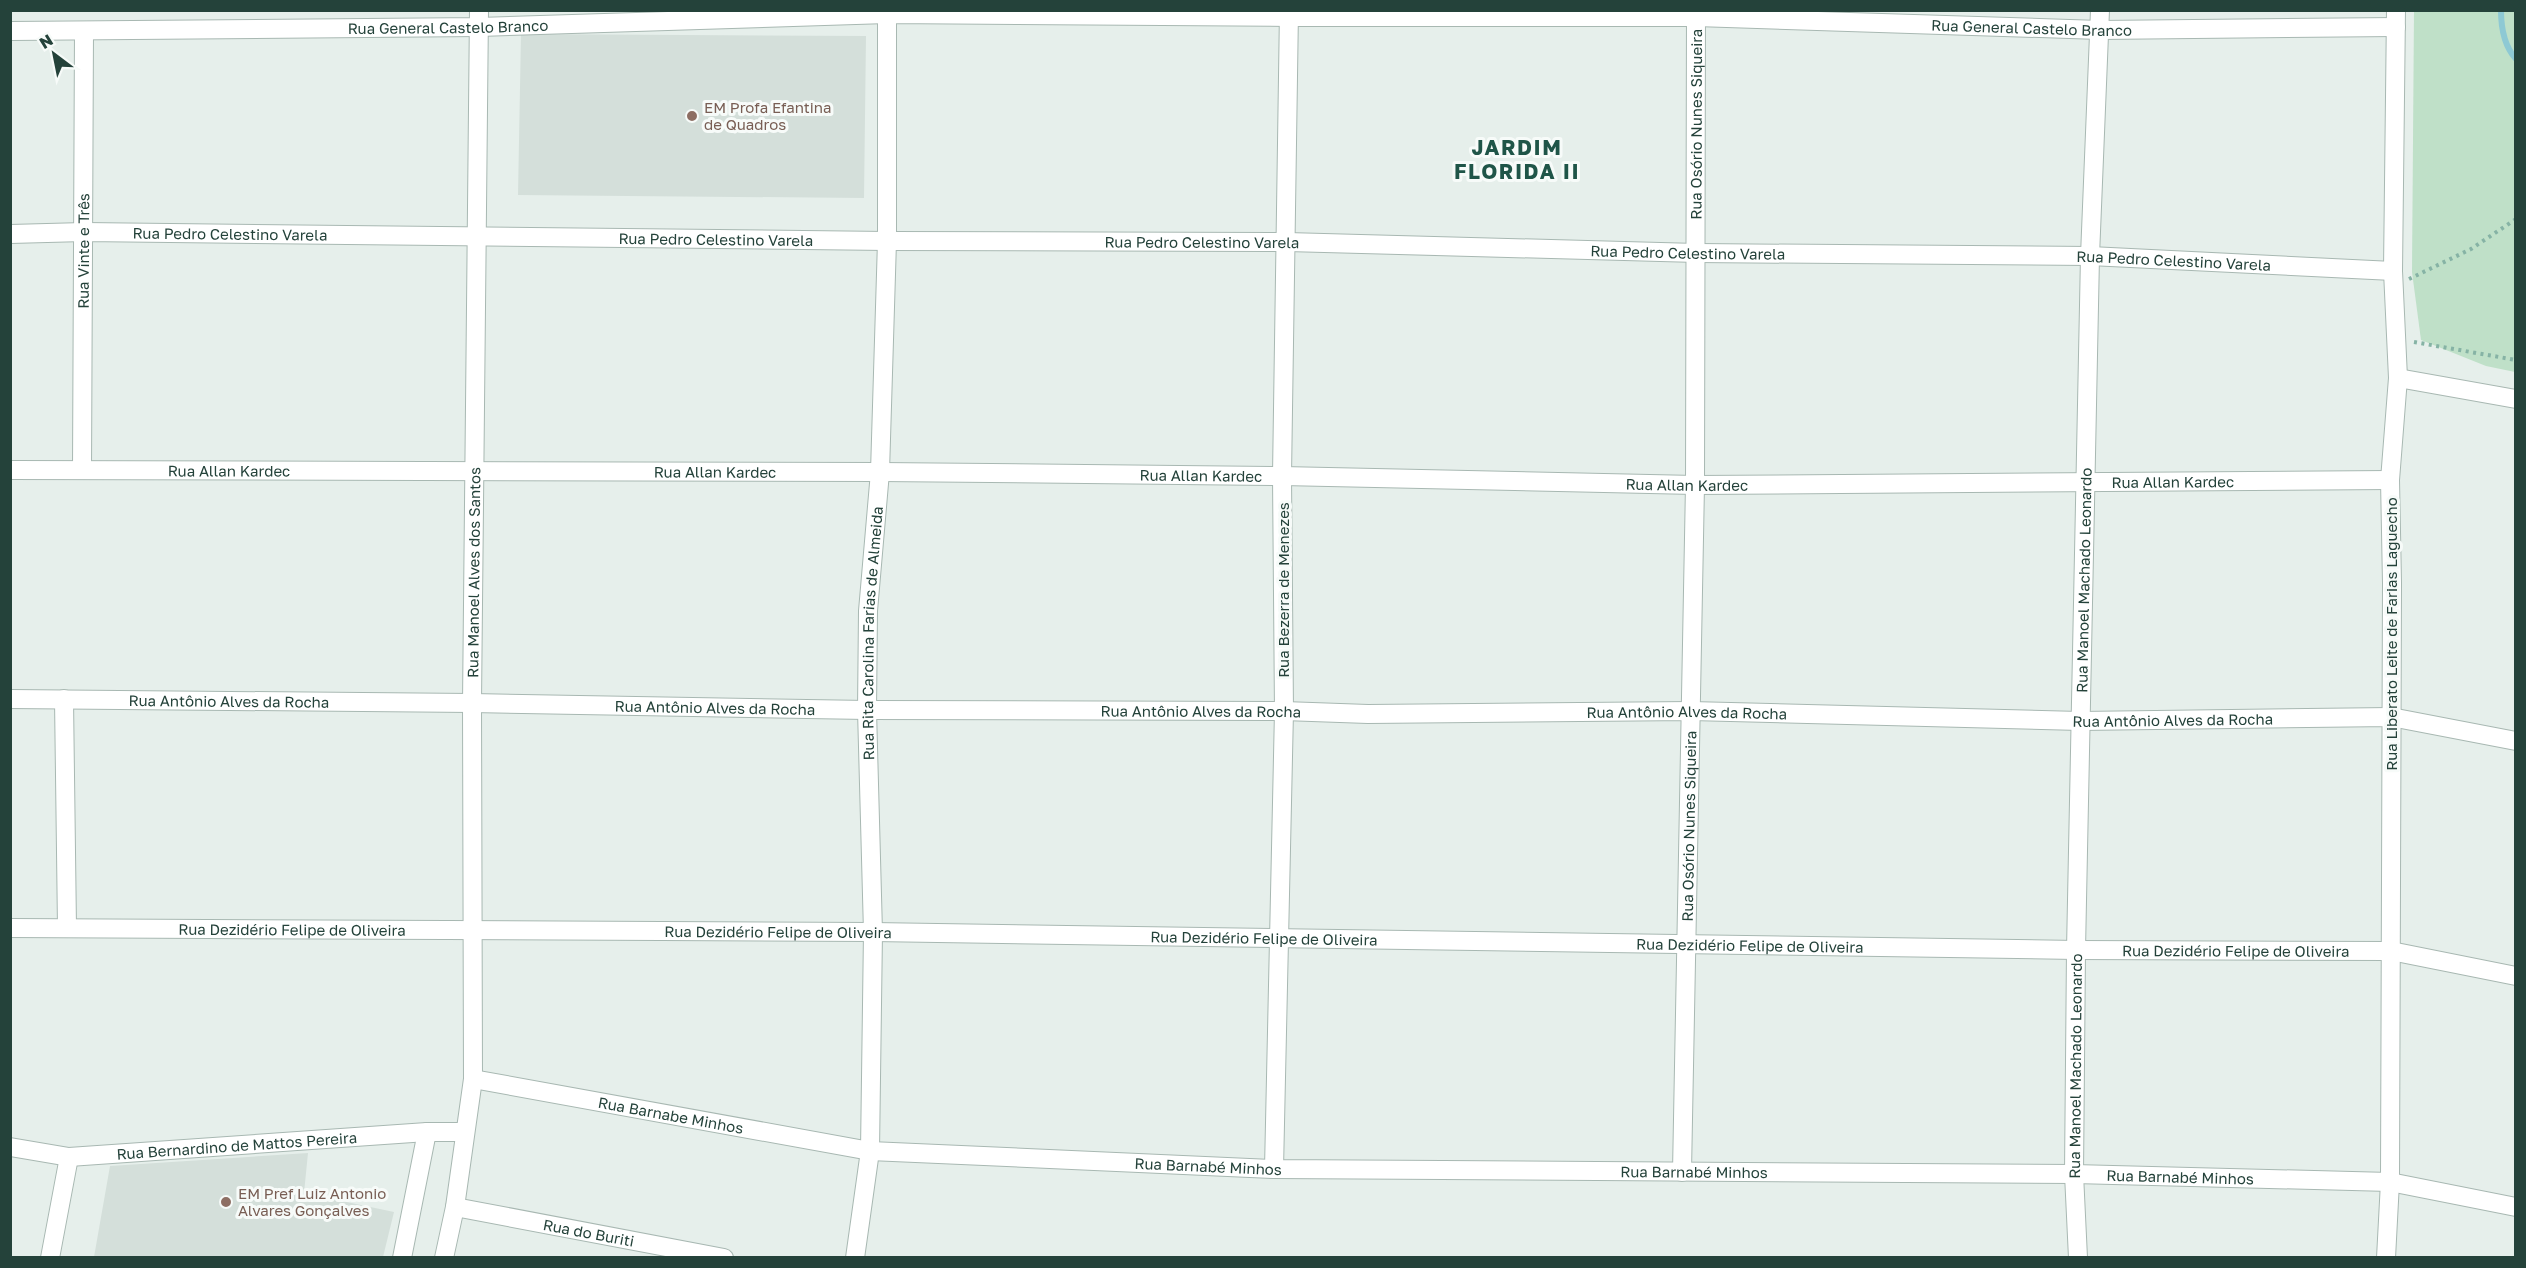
<svg xmlns="http://www.w3.org/2000/svg" width="2526" height="1268" viewBox="0 0 2526 1268" font-family="'Golos Text',sans-serif">
<style>
.built{fill:#d4dfda}
.green{fill:#bfe0c8}
.lines{fill:none;stroke-linecap:round;stroke-linejoin:round}
.stream{stroke:#8ec9d4;stroke-width:6}
.minor-casing{stroke:#a8b8b2;stroke-width:20}
.path{stroke:#86b3a5;stroke-width:4;stroke-dasharray:3 4.5;stroke-linecap:butt}
.minor{stroke:#fff;stroke-width:18}
.education-dot{fill:#8d6e63;stroke:#f7fbf9;stroke-width:2}
.labels{text-anchor:middle;dominant-baseline:central;stroke-width:6;stroke-linejoin:round;paint-order:stroke}
.street-label{font-size:15px;fill:#24423a;stroke:#f7fbf9}
.education-label{font-size:15px;fill:#785e54;stroke:#f7fbf9;text-anchor:start}
.district-label{font-size:21px;font-weight:bold;letter-spacing:1.5px;fill:#1f5548;stroke:#f7fbf9}
</style>
<rect width="100%" height="100%" fill="#e6efeb"/>
<path class="built" d="M521 34 866 36 864 198 518 195Z
M308 1153 304 1193 394 1212 383 1257H94L110 1166Z"/>
<path class="green" d="M2414 11H2515V372L2486 366 2421 340 2412 272Z"/>
<g class="lines">
<path class="stream" d="M2501 10C2501 27 2504 46 2516 59"/>
<defs>
<g id="minor">
<path id="s1" d="M10 31 479 27 887 14 1289 17H1696L2100 30 2396 27"/>
<path id="s2" d="M10 234 84 232 887 241 1287 242 1697 253 2090 256 2393 271"/>
<path d="M2398 378 2516 399"/>
<path id="s3" d="M10 470 880 472 1282 476 1695 485 2390 480"/>
<path id="s4" d="M82 470 84 31"/>
<path id="s5" d="M10 699 472 703 867 710 1284 711 1368 714 1691 711 2080 721 2391 717 2516 741"/>
<path d="M64 699 67 928"/>
<path id="s6" d="M10 928 873 932 2076 950 2391 951 2516 976"/>
<path id="s7" d="M473 1079 870 1151 1274 1169 2074 1174 2390 1182 2516 1207"/>
<path id="s8" d="M10 1147 69 1157 427 1132H465"/>
<path d="M1274 1169 1284 711 1282 476 1289 10"/>
<path id="s9" d="M1682 1172 1695 485 1696 10"/>
<path id="s10" d="M455 1207 724 1258"/>
<path d="M50 1258 69 1157"/>
<path d="M402 1258 427 1132"/>
<path id="s11" d="M444 1258 455 1207 473 1079 472 703 479 10"/>
<path id="s12" d="M855 1258 870 1151 873 932 867 710 868 611 880 472 887 241V10"/>
<path id="s13" d="M2078 1258 2074 1174 2076 950 2090 256 2100 10"/>
<path d="M2386 1258 2390 1182 2392 583 2390 480 2398 378 2393 271 2396 10"/>
</g>
</defs>
<use href="#minor" class="minor-casing"/>
<path class="path" d="M2409 279 2471 249 2516 219
M2414 342 2516 360"/>
<use href="#minor" class="minor"/>
</g>
<g class="education-dot">
<circle cx="692" cy="116" r="6"/>
<circle cx="226" cy="1202" r="6"/>
</g>
<g class="labels">
<g class="street-label">
<text stroke="none"><textPath href="#s1" startOffset="438">Rua General Castelo Branco</textPath></text>
<text stroke="none"><textPath href="#s1" startOffset="2022">Rua General Castelo Branco</textPath></text>
<text stroke="none"><textPath href="#s9" startOffset="1048">Rua Osório Nunes Siqueira</textPath></text>
<text stroke="none"><textPath href="#s2" startOffset="220">Rua Pedro Celestino Varela</textPath></text>
<text stroke="none"><textPath href="#s2" startOffset="706">Rua Pedro Celestino Varela</textPath></text>
<text stroke="none"><textPath href="#s2" startOffset="1192">Rua Pedro Celestino Varela</textPath></text>
<text stroke="none"><textPath href="#s4" startOffset="219">Rua Vinte e Três</textPath></text>
<text stroke="none"><textPath href="#s2" startOffset="1678">Rua Pedro Celestino Varela</textPath></text>
<text stroke="none"><textPath href="#s2" startOffset="2164">Rua Pedro Celestino Varela</textPath></text>
<text stroke="none"><textPath href="#s3" startOffset="219">Rua Allan Kardec</textPath></text>
<text stroke="none"><textPath href="#s3" startOffset="705">Rua Allan Kardec</textPath></text>
<text stroke="none"><textPath href="#s3" startOffset="1191">Rua Allan Kardec</textPath></text>
<text stroke="none"><textPath href="#s3" startOffset="2163">Rua Allan Kardec</textPath></text>
<text stroke="none"><textPath href="#s3" startOffset="1677">Rua Allan Kardec</textPath></text>
<text stroke="none"><textPath href="#s11" startOffset="688">Rua Manoel Alves dos Santos</textPath></text>
<text stroke="none"><textPath href="#s13" startOffset="678">Rua Manoel Machado Leonardo</textPath></text>
<text transform="translate(1283 590) rotate(-90)">Rua Bezerra de Menezes</text>
<text stroke="none"><textPath href="#s12" startOffset="626">Rua Rita Carolina Farias de Almeida</textPath></text>
<text transform="translate(2391 634) rotate(-90)">Rua Liberato Leite de Farias Laguecho</text>
<text stroke="none"><textPath href="#s5" startOffset="219">Rua Antônio Alves da Rocha</textPath></text>
<text stroke="none"><textPath href="#s5" startOffset="705">Rua Antônio Alves da Rocha</textPath></text>
<text stroke="none"><textPath href="#s5" startOffset="1191">Rua Antônio Alves da Rocha</textPath></text>
<text stroke="none"><textPath href="#s5" startOffset="1677">Rua Antônio Alves da Rocha</textPath></text>
<text stroke="none"><textPath href="#s5" startOffset="2163">Rua Antônio Alves da Rocha</textPath></text>
<text stroke="none"><textPath href="#s9" startOffset="346">Rua Osório Nunes Siqueira</textPath></text>
<text stroke="none"><textPath href="#s6" startOffset="282">Rua Dezidério Felipe de Oliveira</textPath></text>
<text stroke="none"><textPath href="#s6" startOffset="768">Rua Dezidério Felipe de Oliveira</textPath></text>
<text stroke="none"><textPath href="#s6" startOffset="1254">Rua Dezidério Felipe de Oliveira</textPath></text>
<text stroke="none"><textPath href="#s6" startOffset="1740">Rua Dezidério Felipe de Oliveira</textPath></text>
<text stroke="none"><textPath href="#s6" startOffset="2226">Rua Dezidério Felipe de Oliveira</textPath></text>
<text stroke="none"><textPath href="#s13" startOffset="192">Rua Manoel Machado Leonardo</textPath></text>
<text stroke="none"><textPath href="#s7" startOffset="201">Rua Barnabe Minhos</textPath></text>
<text stroke="none"><textPath href="#s8" startOffset="228">Rua Bernardino de Mattos Pereira</textPath></text>
<text stroke="none"><textPath href="#s7" startOffset="742">Rua Barnabé Minhos</textPath></text>
<text stroke="none"><textPath href="#s7" startOffset="1228">Rua Barnabé Minhos</textPath></text>
<text stroke="none"><textPath href="#s7" startOffset="1714">Rua Barnabé Minhos</textPath></text>
<text stroke="none"><textPath href="#s10" startOffset="136">Rua do Buriti</textPath></text>
</g>
<g class="education-label">
<text x="704" y="107">EM Profª Efantina<tspan x="704" dy="17">de Quadros</tspan></text>
<text x="238" y="1193">EM Pref Luiz Antonio<tspan x="238" dy="17">Alvares Gonçalves</tspan></text>
</g>
<g class="district-label">
<text x="1517" y="147">JARDIM<tspan x="1517" dy="24">FLORIDA II</tspan></text>
</g>
</g>
<rect width="2526" height="1268" fill="none" stroke="#24423a" stroke-width="24"/>
<g transform="translate(54 54) rotate(328)" stroke="#f7fbf9" stroke-width="4.5" paint-order="stroke">
<path d="M0-4.5L10 22L0 15L-10 22Z" fill="#24423a"/>
<text y="-9" font-size="16" font-weight="bold" text-anchor="middle" fill="#24423a">N</text>
</g>
</svg>
